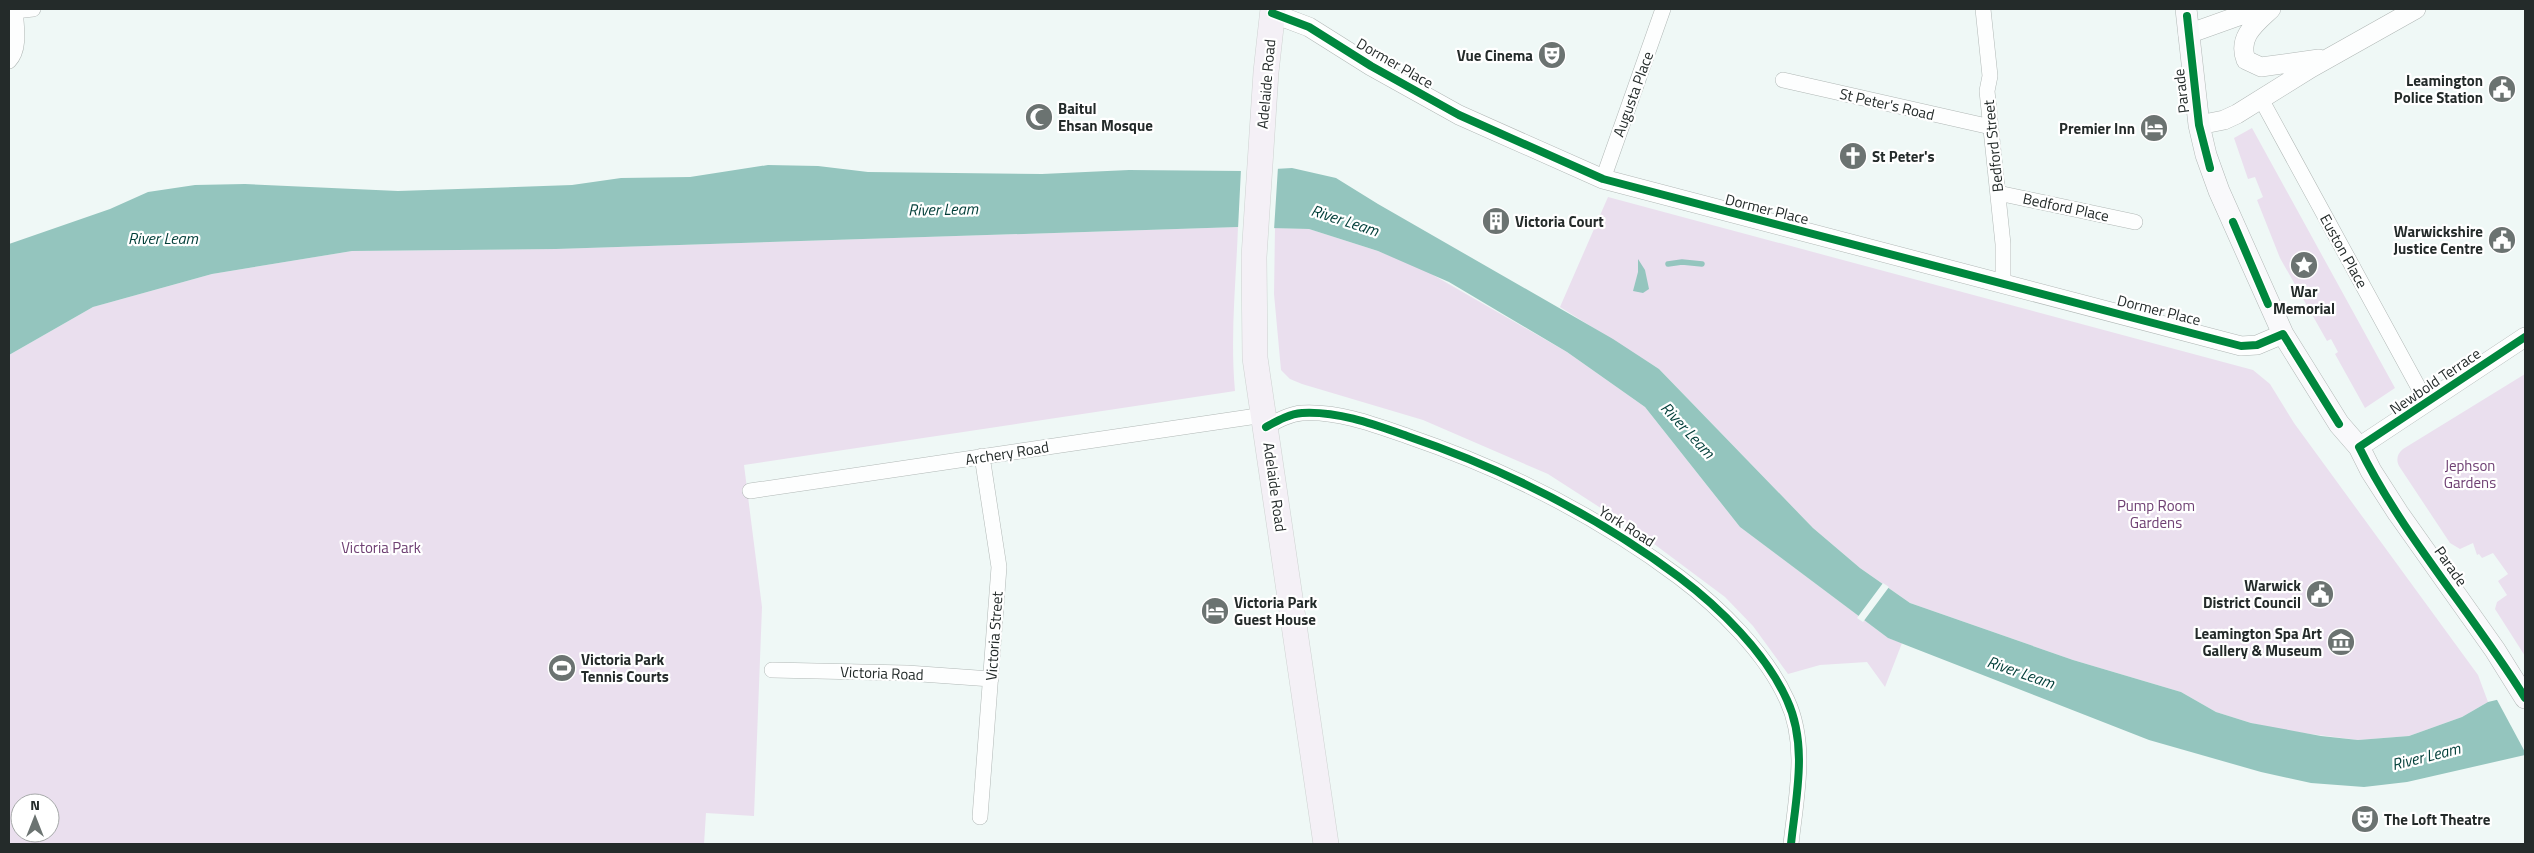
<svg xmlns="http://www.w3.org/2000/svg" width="2534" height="853" viewBox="0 0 2534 853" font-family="'Titillium Web',sans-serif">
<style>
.green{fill:#eadfee;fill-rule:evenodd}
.water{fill:#94c5be}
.pier{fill:#eff8f6}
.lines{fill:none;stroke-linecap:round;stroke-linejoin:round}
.stream{stroke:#94c5be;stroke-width:5.5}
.minor-casing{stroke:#b1b8b6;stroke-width:16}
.tertiary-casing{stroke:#b1b8b6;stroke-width:20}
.secondary-casing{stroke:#b1b8b6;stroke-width:22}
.trunk-casing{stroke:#ced2d1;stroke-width:26}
.minor{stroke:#fdfefe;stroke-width:15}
.tertiary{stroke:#fdfefe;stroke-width:19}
.secondary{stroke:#f9f9fb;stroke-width:21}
.trunk{stroke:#f4f0f6;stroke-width:25}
.cycleway-casing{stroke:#fff;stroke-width:11}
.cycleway{stroke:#00873e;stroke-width:8}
.labels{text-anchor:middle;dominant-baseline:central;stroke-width:4.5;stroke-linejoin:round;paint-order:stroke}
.poi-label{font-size:15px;font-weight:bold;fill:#242b2a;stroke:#fff;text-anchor:end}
.street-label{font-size:15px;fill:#242b2a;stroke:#fff}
.park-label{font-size:15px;fill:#6f4073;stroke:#fff}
.water-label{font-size:16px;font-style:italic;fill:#003e38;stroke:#fff}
</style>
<rect width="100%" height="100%" fill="#eff8f6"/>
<path class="green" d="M2252 128 2395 388 2365 408 2335 354 2338 352 2331 339 2327 341 2280 258 2257 200 2263 197 2255 177 2248 179 2234 138Z
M1608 197 2253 370 2270 384 2294 423 2478 675 2488 702 2462 717 2409 736 2358 740 2287 731 2251 723 2216 712 2181 692 2073 660 1910 603 1860 568 1813 528 1659 369 1560 307Z
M1238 227C1236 282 1230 336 1235 391L744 465 762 607 754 816 706 813 704 844H9V355L93 307 212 274 352 251 556 249ZM20 803H50V833H20Z
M1275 228 1309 229 1378 251 1421 268 1567 352 1645 407 1740 527 1888 638 1902 643 1885 687 1867 662 1820 665 1788 674 1753 626 1725 597 1638 532 1548 474 1423 420 1302 384 1290 379 1281 370 1274 294Z
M2525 374V656L2495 609 2497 602 2507 595 2498 581 2508 574 2493 553 2482 558 2479 554 2477 555 2473 543 2460 549 2450 543 2399 466C2396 460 2397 454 2403 449Z"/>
<path class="water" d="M768 165 818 166 868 172 1042 174 1129 170 1243 171 1292 168 1336 178 1378 204 1613 339 1659 369 1813 528 1860 568 1910 603 2073 660 2181 692 2216 712 2251 723 2321 736 2358 740 2409 736 2462 717 2488 702 2525 693V755L2407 782 2364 787 2311 783 2261 772 2149 740 1916 649 1888 638 1740 527 1645 407 1567 352 1449 282 1378 251 1309 229 1238 227 556 249 352 251 212 274 93 307 9 355V244L110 209 148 192 195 185 245 184 398 191 572 185 621 178 690 177Z
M1638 259 1645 270 1649 289 1643 293 1633 291 1638 272Z"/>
<path class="pier" d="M1278 167 1274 230 1238 229 1241 169Z
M1883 583 1889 587 1863 622 1857 618Z
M2525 690V752L2496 698Z"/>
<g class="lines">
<path class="stream" d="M1668 264 1682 262 1702 264"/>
<defs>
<path id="minor" d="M1983 9 1990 76 1987 91 2003 244V283
M15 11 33 9
M9 61C21 49 16 25 15 9
M1783 80 1991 127
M2261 99 2427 403
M1603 179 1663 9
M1998 193 2135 222
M1266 427C1277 421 1289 414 1302 413 1338 411 1373 424 1407 436 1504 469 1596 515 1679 577 1719 607 1766 653 1787 700 1808 745 1796 797 1791 844
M750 491 1264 415
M772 670 907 673 991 679
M980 817 999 567 982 456"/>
<path id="tertiary" d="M2271 9C2256 23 2237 37 2246 60L2261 67 2319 59
M1272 13 1309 27 1371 66 1459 115 1603 179 2241 346 2257 345 2283 334
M2188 34 2258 9
M2199 125 2224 120 2237 114 2311 68 2416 9
M2359 447 2525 337"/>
<path id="secondary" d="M2186 9 2199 125 2206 155 2219 191 2283 334 2339 424 2359 447 2371 471 2398 513 2495 650 2525 698"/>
<path id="trunk" d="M1273 9 1266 72 1254 257 1255 358 1326 844"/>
</defs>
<use href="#minor" class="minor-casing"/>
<use href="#tertiary" class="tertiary-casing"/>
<use href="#secondary" class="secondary-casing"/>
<use href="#trunk" class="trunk-casing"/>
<use href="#minor" class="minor"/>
<use href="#tertiary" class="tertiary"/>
<use href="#secondary" class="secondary"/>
<use href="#trunk" class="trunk"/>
<defs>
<path id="cycleway" d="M1272 13 1309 27 1371 66 1459 115 1603 179 2241 346 2257 345 2283 334 2339 424
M2187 16 2199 125 2210 168
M2233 222 2268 304
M2525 337 2359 447C2402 535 2473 614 2525 698
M1266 427C1277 421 1289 414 1302 413 1338 411 1373 424 1407 436 1504 469 1596 515 1679 577 1719 607 1766 653 1787 700 1808 745 1796 797 1791 844"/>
</defs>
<use href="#cycleway" class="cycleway-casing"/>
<use href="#cycleway" class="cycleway"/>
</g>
<defs>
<symbol id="theatre-disc" viewBox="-11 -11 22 22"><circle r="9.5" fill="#6b7371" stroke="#fff"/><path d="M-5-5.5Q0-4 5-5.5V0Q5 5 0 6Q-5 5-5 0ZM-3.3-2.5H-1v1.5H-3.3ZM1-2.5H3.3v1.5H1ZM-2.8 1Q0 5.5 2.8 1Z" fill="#fff"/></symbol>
<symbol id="civic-disc" viewBox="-11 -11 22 22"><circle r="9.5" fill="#6b7371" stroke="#fff"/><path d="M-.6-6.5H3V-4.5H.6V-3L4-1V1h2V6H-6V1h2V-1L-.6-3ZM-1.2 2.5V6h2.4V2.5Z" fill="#fff"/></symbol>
<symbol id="mosque-disc" viewBox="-11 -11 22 22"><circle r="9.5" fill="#6b7371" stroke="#fff"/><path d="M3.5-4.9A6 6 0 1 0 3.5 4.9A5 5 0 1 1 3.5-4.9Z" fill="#fff"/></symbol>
<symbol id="hotel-disc" viewBox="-11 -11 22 22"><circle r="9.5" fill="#6b7371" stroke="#fff"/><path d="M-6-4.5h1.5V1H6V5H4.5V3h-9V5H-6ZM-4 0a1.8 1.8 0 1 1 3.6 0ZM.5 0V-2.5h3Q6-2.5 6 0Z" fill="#fff"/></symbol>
<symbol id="church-disc" viewBox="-11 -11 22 22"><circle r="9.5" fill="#6b7371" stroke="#fff"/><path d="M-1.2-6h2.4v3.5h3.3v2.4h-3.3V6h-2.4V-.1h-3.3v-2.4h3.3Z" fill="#fff"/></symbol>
<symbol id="building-disc" viewBox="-11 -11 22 22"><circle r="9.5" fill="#6b7371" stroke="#fff"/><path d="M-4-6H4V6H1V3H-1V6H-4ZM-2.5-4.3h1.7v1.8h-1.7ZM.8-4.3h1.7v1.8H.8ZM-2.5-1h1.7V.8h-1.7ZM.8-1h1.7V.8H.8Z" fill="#fff"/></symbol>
<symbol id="sight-disc" viewBox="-11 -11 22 22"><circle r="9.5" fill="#6b7371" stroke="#fff"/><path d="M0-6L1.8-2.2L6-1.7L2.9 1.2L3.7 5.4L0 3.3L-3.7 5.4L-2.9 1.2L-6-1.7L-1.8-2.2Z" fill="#fff"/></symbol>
<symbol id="museum-disc" viewBox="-11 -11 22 22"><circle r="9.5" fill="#6b7371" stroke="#fff"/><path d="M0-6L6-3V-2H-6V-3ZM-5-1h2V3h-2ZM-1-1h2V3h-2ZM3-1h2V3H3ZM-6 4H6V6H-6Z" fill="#fff"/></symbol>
<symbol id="stadium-disc" viewBox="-11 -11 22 22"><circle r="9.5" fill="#6b7371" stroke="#fff"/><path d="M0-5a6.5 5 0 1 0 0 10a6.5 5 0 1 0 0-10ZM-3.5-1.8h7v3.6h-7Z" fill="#fff"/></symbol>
</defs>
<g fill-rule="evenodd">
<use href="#theatre-disc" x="1536" y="39" width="32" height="32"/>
<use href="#civic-disc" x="2486" y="73" width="32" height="32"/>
<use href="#mosque-disc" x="1023" y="101" width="32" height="32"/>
<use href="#hotel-disc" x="2138" y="112" width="32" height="32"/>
<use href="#church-disc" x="1837" y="140" width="32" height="32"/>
<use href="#building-disc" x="1480" y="205" width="32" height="32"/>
<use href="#civic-disc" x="2486" y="224" width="32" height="32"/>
<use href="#sight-disc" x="2288" y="249" width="32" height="32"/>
<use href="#civic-disc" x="2304" y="578" width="32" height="32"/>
<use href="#hotel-disc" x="1199" y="595" width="32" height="32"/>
<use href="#museum-disc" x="2325" y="626" width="32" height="32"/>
<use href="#stadium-disc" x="546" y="652" width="32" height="32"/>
<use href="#theatre-disc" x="2349" y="803" width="32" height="32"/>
</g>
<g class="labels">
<g class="poi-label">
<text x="1533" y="55">Vue Cinema</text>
<text x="2483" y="80">Leamington<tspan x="2483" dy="17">Police Station</tspan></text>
<text x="1058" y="108" text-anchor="start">Baitul<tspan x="1058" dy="17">Ehsan Mosque</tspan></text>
<text x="2135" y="128">Premier Inn</text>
<text x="1872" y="156" text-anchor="start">St Peter's</text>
<text x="1515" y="221" text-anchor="start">Victoria Court</text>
<text x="2483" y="231">Warwickshire<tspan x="2483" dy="17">Justice Centre</tspan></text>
<text x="2304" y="291" text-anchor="middle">War<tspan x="2304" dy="17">Memorial</tspan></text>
<text x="2301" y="585">Warwick<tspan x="2301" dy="17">District Council</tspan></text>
<text x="1234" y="602" text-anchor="start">Victoria Park<tspan x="1234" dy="17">Guest House</tspan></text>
<text x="2322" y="633">Leamington Spa Art<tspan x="2322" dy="17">Gallery &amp; Museum</tspan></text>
<text x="581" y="659" text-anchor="start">Victoria Park<tspan x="581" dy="17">Tennis Courts</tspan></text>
<text x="2384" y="819" text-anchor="start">The Loft Theatre</text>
</g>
<g class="street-label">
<text transform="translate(1395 63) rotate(30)">Dormer Place</text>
<text transform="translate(1266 84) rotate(-85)">Adelaide Road</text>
<text transform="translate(2181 91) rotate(-97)">Parade</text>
<text transform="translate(1633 94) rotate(-70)">Augusta Place</text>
<text transform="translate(1887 104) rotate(13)">St Peter's Road</text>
<text transform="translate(1993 146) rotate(-96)">Bedford Street</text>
<text transform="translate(2066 207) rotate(12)">Bedford Place</text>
<text transform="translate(1767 209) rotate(14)">Dormer Place</text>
<text transform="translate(2344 251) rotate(61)">Euston Place</text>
<text transform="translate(2159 310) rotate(14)">Dormer Place</text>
<text transform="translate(2435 381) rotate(-34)">Newbold Terrace</text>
<text transform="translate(1007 453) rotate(-9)">Archery Road</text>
<text transform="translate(1275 487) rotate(82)">Adelaide Road</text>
<text transform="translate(1627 526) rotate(32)">York Road</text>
<text transform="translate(2451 566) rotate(55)">Parade</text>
<text transform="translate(994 636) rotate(-86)">Victoria Street</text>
<text transform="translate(882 673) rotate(2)">Victoria Road</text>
</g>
<g class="park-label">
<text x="2470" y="465">Jephson<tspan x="2470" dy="17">Gardens</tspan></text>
<text x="2156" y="505">Pump Room<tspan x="2156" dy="17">Gardens</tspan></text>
<text x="381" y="547">Victoria Park</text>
</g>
<g class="water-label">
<text transform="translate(943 209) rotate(-1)">River Leam</text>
<text transform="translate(1345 220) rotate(18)">River Leam</text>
<text x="163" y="238">River Leam</text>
<text transform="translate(1688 430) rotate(47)">River Leam</text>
<text transform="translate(2021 672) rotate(19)">River Leam</text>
<text transform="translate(2426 756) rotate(-14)">River Leam</text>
</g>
</g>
<rect width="2534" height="853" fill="none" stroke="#242b2a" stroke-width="20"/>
<g transform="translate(35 818)"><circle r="24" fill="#ffffff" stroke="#a7aaaa"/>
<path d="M0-4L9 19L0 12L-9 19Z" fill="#6b7371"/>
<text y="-8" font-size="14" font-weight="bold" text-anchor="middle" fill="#242b2a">N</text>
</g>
</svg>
